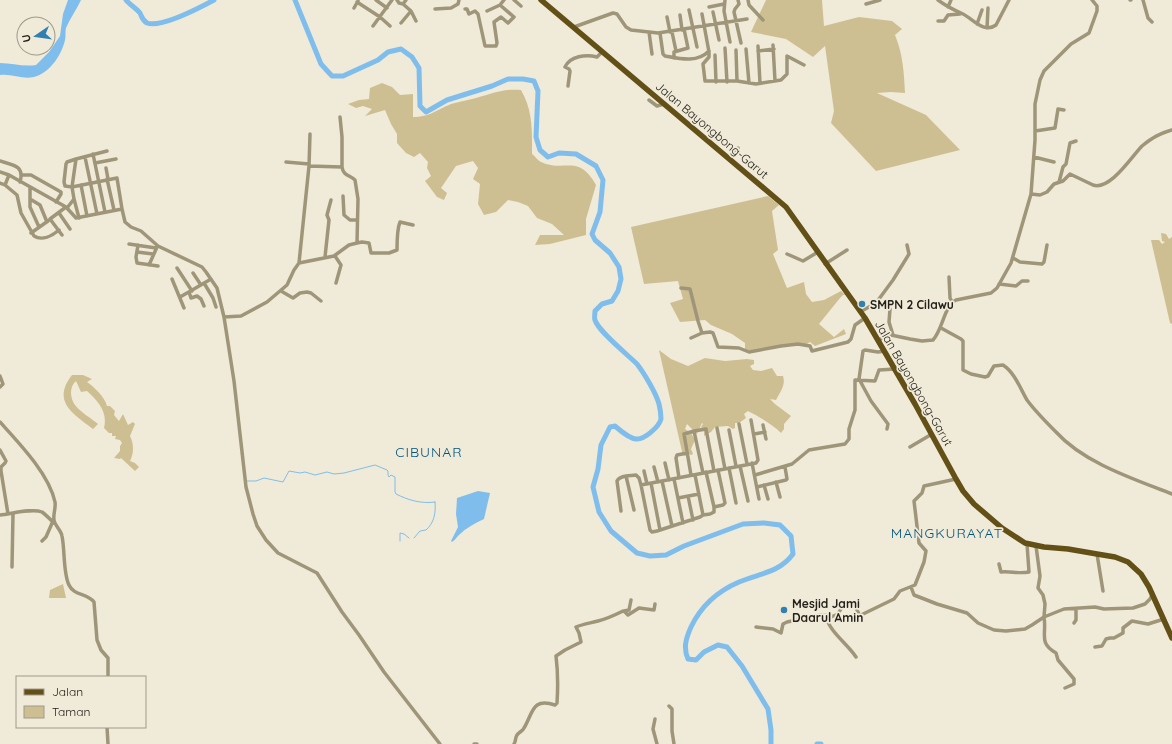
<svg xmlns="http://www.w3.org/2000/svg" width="1172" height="744" viewBox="0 0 1172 744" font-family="Quicksand,sans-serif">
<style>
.green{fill:#cebf93}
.water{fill:#7fbeec}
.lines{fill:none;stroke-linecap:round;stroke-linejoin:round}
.stream{stroke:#7fbeec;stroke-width:1}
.river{stroke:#7fbeec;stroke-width:5}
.minor{stroke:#9f9679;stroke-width:3.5}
.primary{stroke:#625016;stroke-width:5.5}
.poi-dot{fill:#3280b2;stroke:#f0ead8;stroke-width:1.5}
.labels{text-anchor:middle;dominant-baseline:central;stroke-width:3.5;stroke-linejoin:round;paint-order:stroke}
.street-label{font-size:12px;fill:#23211a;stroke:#f0ead8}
.poi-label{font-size:12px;font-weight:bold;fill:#23211a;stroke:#f0ead8;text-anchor:start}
.quarter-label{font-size:14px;letter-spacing:1px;fill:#00547f;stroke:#f0ead8}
</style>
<rect width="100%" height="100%" fill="#f0ead8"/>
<path class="green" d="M766 0H822L824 26 859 17 892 21 902 29 895 35C903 54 904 73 905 93L891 92 877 93 926 115 960 150 876 171 831 123 834 111 825 46 813 57 786 39 751 32Z
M382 83 392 87 400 95 413 94V117C430 117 436 110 451 104 457 102 465 101 472 99 489 95 503 88 521 90 533 111 532 130 532 154 535 156 537 160 541 162 565 173 578 153 596 185L586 219V235L550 244 535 245 540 235H564L552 224 537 218 528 206 518 202 508 200 496 212 484 215 478 204 480 184 473 179 478 168 473 161 456 166 441 188 447 193 444 200 437 197 425 181 431 176 427 168 428 162 420 153 414 157 406 153 397 143V134L391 124 385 110 365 116 372 109 363 106 356 108 348 104 359 100 369 99 370 88Z
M768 196 779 205 772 211 778 250 773 254 787 288 804 282 806 294 812 302 824 300 841 291 845 295H843L840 298 819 324 834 337 844 329 846 334 815 346 810 342 805 345 798 344 745 351V343L732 334 711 325 705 320 680 322 670 303 683 299 678 281 644 284 631 227Z
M1161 233 1166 234 1169 239 1172 237V324L1170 323 1151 240H1159L1162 244 1165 242 1162 241Z
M659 350 671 359 688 366 705 358 725 361 747 359 754 360V364L750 366 753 370 761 371 772 368 777 376H783C786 385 780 392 776 400L770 399 775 404 791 416 784 424V429L781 433C773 425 758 416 748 411L744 414 746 418 739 423H735V428L733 429 728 426 715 427 711 432 704 436V431L701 427 703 424 702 423 697 434 687 424 685 429 691 433 695 440 691 449 693 454 691 455 689 454H685L683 456Z
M72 375H83L92 379 87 382C94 387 105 397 107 406H110L115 411 114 415 119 421 123 414 128 425 133 422 135 424 130 436C134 444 134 453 130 461L135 463 139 467 135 471 121 458 120 459 114 458 120 451V446L122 443 120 440 115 439 116 436H112V433H109L104 428C108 412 98 401 87 391L81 392 76 381C69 387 70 398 75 405 79 411 92 419 98 424L93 429C74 414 51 402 72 375Z
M63 584 66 598H49L50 590Z"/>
<path class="water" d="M68 0H81C77 9 70 18 66 28 65 32 66 36 65 40 62 54 51 71 37 76 25 81 12 73 0 75V63C12 63 23 67 36 65L49 52 60 36 63 14Z
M478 491 490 493 484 519C475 523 466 528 459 535 456 538 455 540 452 542L451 541 458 527 456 514 457 498Z"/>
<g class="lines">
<path class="stream" d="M246 481H256L264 478 283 482 289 471 300 473 305 472 315 475 327 472 334 474 344 473 375 465 387 470 388 471V475L389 477 391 475 395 477V492L396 494C408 500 421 504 435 502
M414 538 420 531 426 530C434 523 436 513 435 502
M400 541V533L404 534 409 538"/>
<path class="river" d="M126 0C130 5 136 8 140 13 142 17 142 20 147 23 161 28 201 7 214 0
M295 0 321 64 332 76H343L378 60 388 52 401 49 412 57 419 68 420 106 426 112 447 100 492 86 508 79H523L534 81 538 91 536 137 540 150 548 157 559 153 576 154 596 166 603 180 600 212 592 234 595 240 610 253 619 267 621 279 618 291 612 301 602 304 595 311C595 314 594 318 595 320 598 331 628 355 637 364 644 373 656 393 659 404 660 408 661 416 661 419 659 427 644 440 636 439 628 438 621 431 615 426L610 427 601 445 598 469 593 487 599 512 611 531 637 553 650 556 666 555 684 546 743 524 764 523 780 525 791 536 793 554C779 573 760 573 739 582 718 591 701 606 691 627 686 638 683 648 688 659L696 660 704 652 718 645 727 647 742 666 768 709 771 730V744
M817 744H821"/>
<path class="minor" d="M376 0 387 8
M397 0 399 3 403 4
M406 0 403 4 411 11 416 21
M514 0 521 6
M725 0 724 11 730 42
M738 0 739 4 735 9 734 12 741 43
M748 0 749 5 763 20
M938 0C946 6 954 10 963 14 973 19 984 34 996 25L1009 0
M1130 0H1131
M1143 0 1148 18 1152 22
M357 2 380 17 390 26
M866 4 880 0
M709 7 724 4
M948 7 951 0
M354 8 358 1
M435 9 451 8 458 4 459 0
M465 9H467L469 14 475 11 478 14 485 46H496L497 43 494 22 501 17 508 23 514 17 500 5
M689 10 697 47
M487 11 500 5 504 0
M713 12 719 40
M702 14 709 52V57L703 64 705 81H737L756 84 781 80 787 74V56L804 65
M680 15 682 30
M667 17 670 32
M938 21H944L948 15 960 14
M401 23 411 11
M977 24 982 10
M373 26 392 0
M574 27 613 13 617 14 626 27 631 30 658 33 747 19
M987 28 988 8
M649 32 652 54
M672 32 676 51
M660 33 663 54 665 56C681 59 697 63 709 51
M773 45 775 81
M758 46 760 83
M725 48 727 82
M746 49 749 83
M736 50 737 81
M758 51 774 49
M715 55 716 82
M674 58V52L688 48 684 29
M568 86 570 71 569 69 565 67C570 56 586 54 597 57L602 52
M649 100 657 106 664 104
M340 117 342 137V167
M1035 131 1055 128 1058 109 1064 110
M93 154 105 212
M85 157 97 214
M1034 157 1054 162
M76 159 67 162 66 164 64 182 65 186 72 187 76 159 107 151
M730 159 738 148
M0 161C12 165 25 165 20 182
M286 162 309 164
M95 163 116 159
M309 166 342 167C343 175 349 175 355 180L358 199 357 243
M106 168 108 179
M0 172 9 175 66 207 76 218 122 209 125 222 131 227 141 231 158 246 202 267 206 272 217 288 224 317 234 381 246 487 253 514 257 526 266 540 278 553 317 573 342 612 359 635 384 672 440 744
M22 175H31L61 192V194L56 202
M107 179 114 210
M1059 182 1063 167 1066 164 1070 143 1076 141
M0 183 5 185 17 195 21 213 34 236C42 241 52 236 59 230
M5 185 9 175
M81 185 87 216
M30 187V207L39 227
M1031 194 1040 195 1047 192 1054 184 1063 181 1070 174 1093 185C1110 191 1132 156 1142 146 1153 137 1159 134 1172 130
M343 196 344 215 350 220H357
M30 199 40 205 47 222
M67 208 74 199
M59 213 70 229
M79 218 74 199 72 187 117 178 122 209
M31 233 48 221
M62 235 50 219 66 207
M129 244 156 248
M138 245 136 257 137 263 158 266
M137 252 153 254
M787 254 803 261 818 252
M335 256 341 265 336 283
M325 257 329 220 327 215 331 200
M1013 258 1020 262 1042 264 1044 262 1047 245
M299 263 309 166 310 134
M825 264 847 250
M149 265 157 247
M177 268 192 291
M193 273 201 285
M949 277 950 298 952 302
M172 279 184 308
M204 283 213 298 216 307
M999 284 1016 286 1022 281H1028
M681 288 690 289 698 321 702 333 710 332 713 333 718 347 739 348 749 352 781 346 798 344 810 346 812 351 848 342 851 339 855 325 865 318
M281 291 293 298 300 293 307 292 311 293 321 301
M189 292 191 298 197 296 201 299 204 306
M180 297 194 289 211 279
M890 309 889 322 893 335
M860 312 876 303 893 280 909 254 907 245
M224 317 241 316 267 302 287 285 294 270 299 263 334 256 349 245 357 243 362 242 369 243 371 253H389L397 250C397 242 397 229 400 222L413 225
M941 328 961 339 963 341V370L971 374 985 377 988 376 994 366 1003 365C1015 373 1020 388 1027 400 1035 411 1046 422 1056 432 1084 463 1134 479 1172 494
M691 338 702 333
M878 340 891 335 910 339 922 341 933 340C943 329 944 306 956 300L991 293 997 288 1011 263 1031 194 1035 140V104L1040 80 1044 71 1071 44 1089 33 1097 11V6L1092 0
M885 351 878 352 865 350 863 351 859 379 871 401 888 424 887 429
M0 376 3 384 0 387
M0 422C19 443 49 474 55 502 56 508 53 514 54 520 55 526 61 530 62 536 65 550 63 573 69 585 74 596 87 593 94 602L97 640 101 650 108 658V677
M739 424 747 464
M763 425 766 439
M717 428 725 469
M729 430 736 466
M694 431 706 429 714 471
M754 434 765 432
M910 447 932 434
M0 450 6 461 5 463 1 467V471L8 514
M665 463 669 480
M752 463 759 499
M740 466 748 501
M654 467 658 482
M729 468 736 503
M644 471 647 484
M691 475 684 434 694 431 703 473
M755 475 792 464 809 450 845 444 849 439V429L855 410V380L875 381 879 370 895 369
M626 476 634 510
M679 478 676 458 677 455 687 453
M674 479 683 523
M662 481 672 526
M776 482 780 497
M651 483 660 530
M641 485 756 463 758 460 751 420
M764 485 768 499
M757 487 786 480 787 479 785 467
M688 496 693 520
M678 498 699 494
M714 507 723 505 725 503 718 470
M621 511 617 481C620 475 629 476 636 475L639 478 641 485 650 530 652 532 657 531 700 517 703 515 695 475
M0 515C11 514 32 508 42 512 46 515 50 519 54 523
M703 515 710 514 714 512V507L706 472
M42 541 46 537 53 521
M1036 546 1040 576 1038 588 1043 595 1045 604 1044 617 1064 609 1095 607 1104 609 1133 608 1145 604 1150 599 1152 595
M1097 554 1103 591
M999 564 1001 572C1011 571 1018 574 1029 572L1027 544
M12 567 13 514
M911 587 914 595 937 604 967 613 978 623 994 630 1006 631 1025 629 1032 625 1044 617C1047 634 1038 643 1056 653L1058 660 1074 679V684L1065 688
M624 611 629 610 631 600
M826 615C828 631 847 643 856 657
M1074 623 1076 620V609
M756 627 773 629 781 633 783 624 787 622 821 615 831 617 838 614 842 607 854 604 859 614 861 615 894 599 900 591 915 585 924 562 926 551 919 543 914 501 922 493 924 486 956 479
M1095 647 1102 646 1106 639 1110 638H1114L1123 633V628L1132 621 1148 624 1164 619
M669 706 672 709V731L674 744
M655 719 653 729 657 744
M107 727 108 744
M474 744H477
M514 744C516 741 515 738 517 735 519 732 523 731 524 728 533 713 532 697 555 705L557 703C558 688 558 672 556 656L565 650 581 642 579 633 576 627C583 624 591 623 598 621 606 619 615 615 623 611L625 612 628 615 639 608 654 610 655 604"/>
<path class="primary" d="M541 0 786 207 865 318 915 404 956 479 963 491 974 504 1002 528 1025 543 1044 547 1068 549 1097 554 1115 557 1128 562 1141 574 1149 587 1172 638"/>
</g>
<g class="poi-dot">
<circle cx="862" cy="304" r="4"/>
<circle cx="784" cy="610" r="4"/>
</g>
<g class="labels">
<g class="street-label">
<text transform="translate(712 130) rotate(40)">Jalan Bayongbong-Garut</text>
<text transform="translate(914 383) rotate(60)">Jalan Bayongbong-Garut</text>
</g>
<g class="poi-label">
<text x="870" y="304">SMPN 2 Cilawu</text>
<text x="792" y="603">Mesjid Jami<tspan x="792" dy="14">Daarul Amin</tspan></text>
</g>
<g class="quarter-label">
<text x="429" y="452">CIBUNAR</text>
<text x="947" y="533">MANGKURAYAT</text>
</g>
</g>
<rect x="16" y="676" width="130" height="52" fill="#f0ead8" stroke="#9e9a8c"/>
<rect x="24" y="689" width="20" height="6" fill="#625016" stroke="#9e9a8c"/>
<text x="52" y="696" font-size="12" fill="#23211a">Jalan</text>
<rect x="24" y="706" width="20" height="12" fill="#cebf93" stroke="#9e9a8c"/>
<text x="52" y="716" font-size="12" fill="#23211a">Taman</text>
<g transform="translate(36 36) rotate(257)"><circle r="19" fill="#f0ead8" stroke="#9e9a8c"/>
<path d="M0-3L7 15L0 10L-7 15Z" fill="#3280b2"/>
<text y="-6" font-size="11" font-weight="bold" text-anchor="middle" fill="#23211a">U</text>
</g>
</svg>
